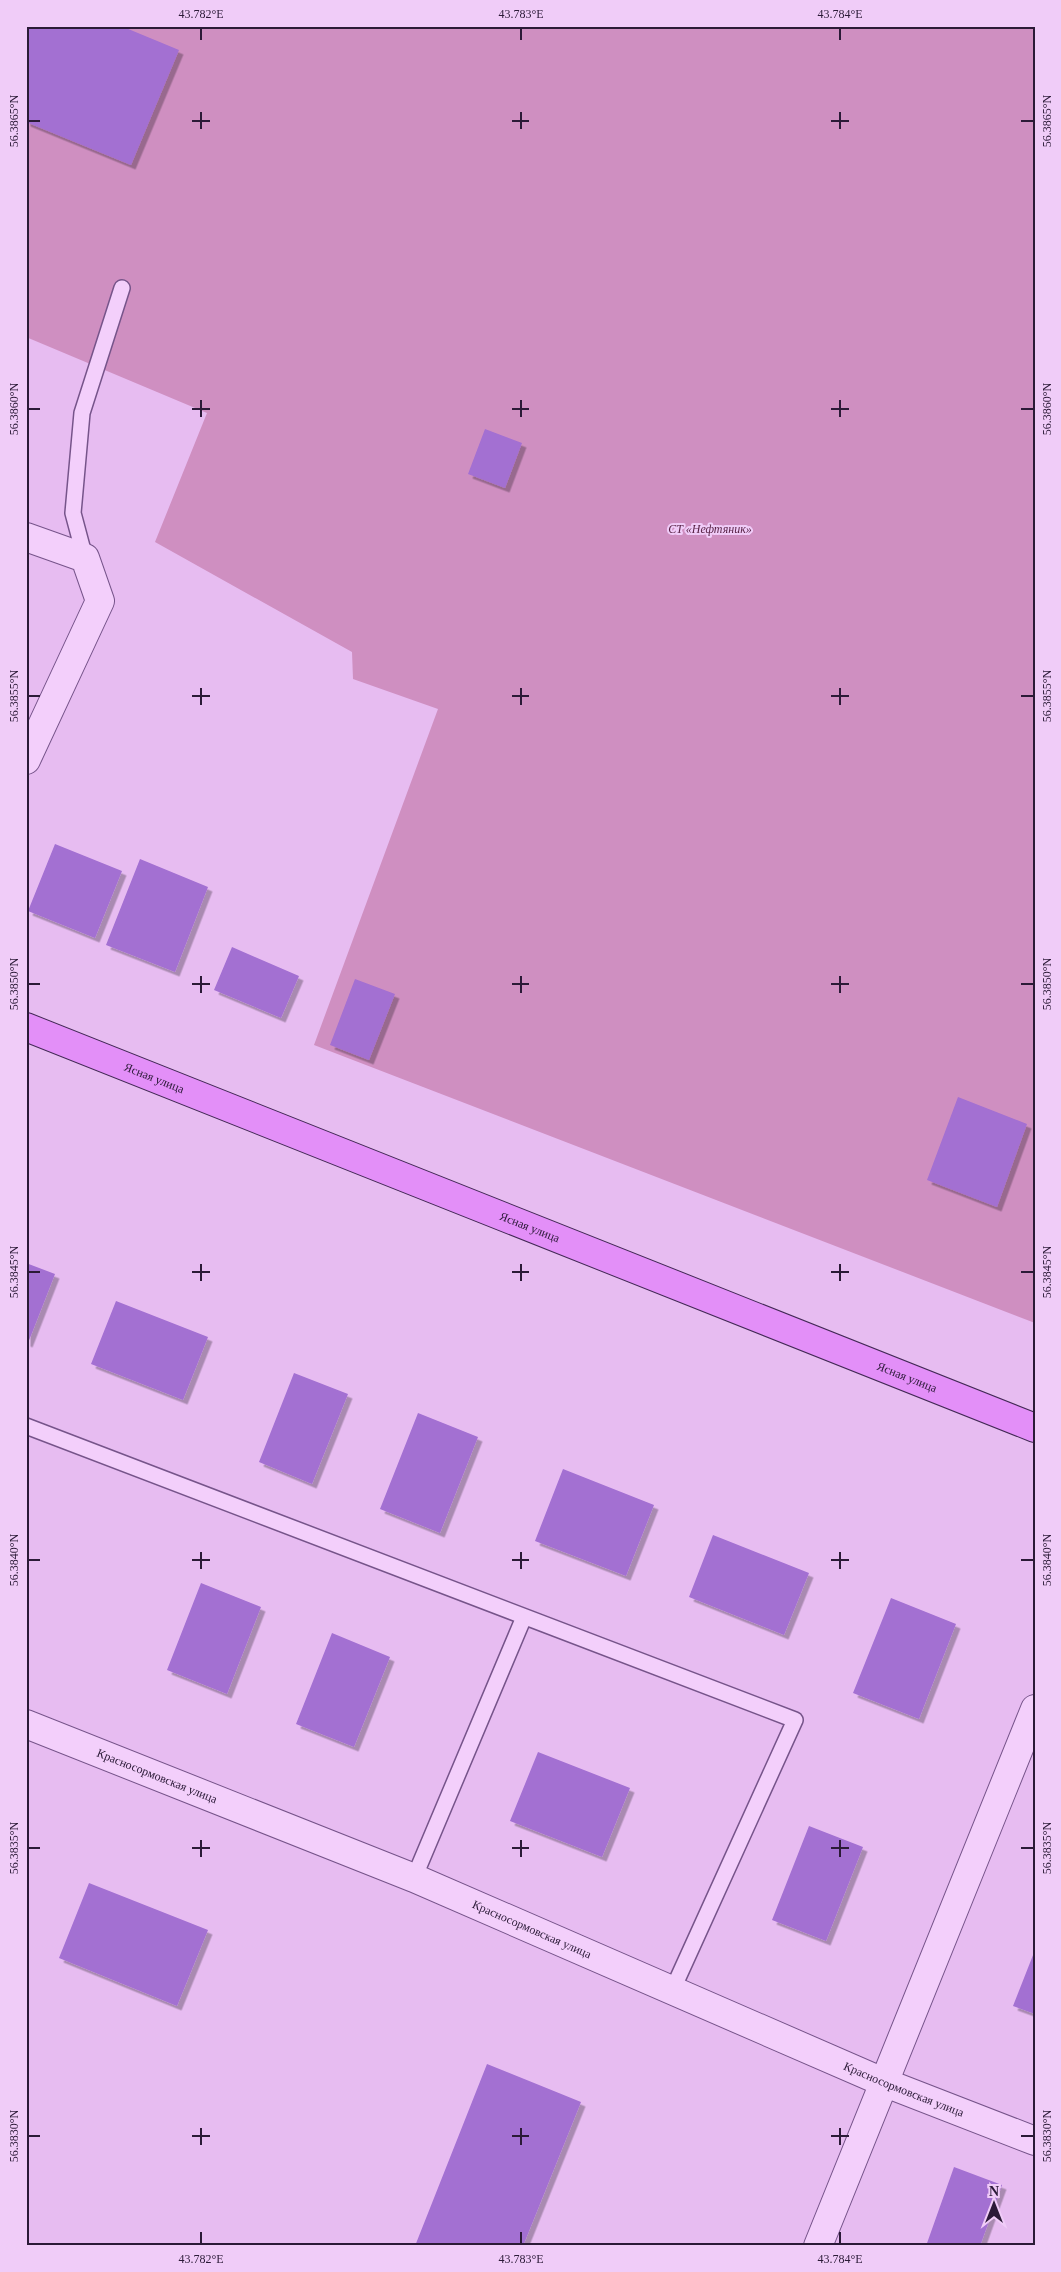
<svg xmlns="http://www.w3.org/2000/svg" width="1061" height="2272" viewBox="0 0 1061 2272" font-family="Georgia,serif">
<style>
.green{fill:#cf8fc1}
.building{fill:#a36fd2;filter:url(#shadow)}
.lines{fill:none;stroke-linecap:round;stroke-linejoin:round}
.service-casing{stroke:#76548a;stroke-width:18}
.minor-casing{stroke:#76548a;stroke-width:30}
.primary-casing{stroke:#432956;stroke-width:30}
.service{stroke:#f3cffb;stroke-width:15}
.minor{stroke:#f3cffb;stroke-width:28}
.primary{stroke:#e38ff8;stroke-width:28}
.ticks{fill:none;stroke:#2b1a37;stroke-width:2}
.labels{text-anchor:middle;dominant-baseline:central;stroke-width:4;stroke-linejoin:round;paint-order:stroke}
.park-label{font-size:12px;font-style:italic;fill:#551f42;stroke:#f0ccf8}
.street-label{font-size:12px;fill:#2b1a37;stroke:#f0ccf8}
.neatline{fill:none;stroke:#2b1a37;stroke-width:2}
.ticks-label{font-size:12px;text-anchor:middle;fill:#2b1a37}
</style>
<defs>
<filter id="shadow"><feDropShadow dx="4.5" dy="4.5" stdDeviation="0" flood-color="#0004"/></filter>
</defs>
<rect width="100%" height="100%" fill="#e7bcf1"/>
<path class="green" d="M26 26H1035V1323L314 1045 438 709 353 679 352 652 155 542 207 413 26 337Z"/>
<path class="building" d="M26 26H121L179 50 131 165 26 122Z
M485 429 522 443 505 488 468 474Z
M55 844 122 871 95 938 28 911Z
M140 859 208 887 175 972 106 945Z
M232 947 299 976 281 1018 214 990Z
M355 979 395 994 369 1060 330 1045Z
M958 1097 1027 1124 997 1207 927 1180Z
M26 1263 55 1274 28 1343 26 1342Z
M116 1301 208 1337 183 1400 91 1364Z
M294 1373 348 1394 312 1484 259 1462Z
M418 1413 478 1437 440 1533 380 1509Z
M563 1469 654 1505 626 1576 535 1541Z
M713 1535 809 1573 784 1635 689 1597Z
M201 1583 261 1607 227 1694 167 1670Z
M891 1598 956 1624 919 1719 853 1693Z
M332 1633 390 1657 354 1747 296 1724Z
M538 1752 630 1788 602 1857 510 1821Z
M809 1826 863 1847 826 1941 772 1920Z
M89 1883 208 1930 177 2006 59 1958Z
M1035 1950V2014L1013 2006Z
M487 2064 581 2102 523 2246H415Z
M954 2167 1002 2185 980 2246H926Z"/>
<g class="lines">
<defs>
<path id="service" d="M85 558 73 513 82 413 122 288
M26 1426 795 1720 672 1991
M414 1878 524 1617"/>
<g id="minor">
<path d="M26 537 85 558 100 601 26 760"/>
<path id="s1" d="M26 1724 414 1878 883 2082 1035 2141"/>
<path d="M818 2246 1035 1709"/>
</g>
<g id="primary">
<path id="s2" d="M26 1027 1035 1428"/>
</g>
</defs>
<use href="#service" class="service-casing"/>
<use href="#minor" class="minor-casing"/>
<use href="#primary" class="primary-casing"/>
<use href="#service" class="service"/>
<use href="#minor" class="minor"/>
<use href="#primary" class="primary"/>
</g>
<path class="ticks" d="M201 28V40M521 28V40M840 28V40M201 112V129M521 112V129M840 112V129M28 121H40M192 121H210M512 121H529M831 121H849M1021 121H1034M201 400V417M521 400V417M840 400V417M28 409H40M192 409H210M512 409H529M831 409H849M1021 409H1034M201 688V705M521 688V705M840 688V705M28 696H40M192 696H210M512 696H529M831 696H849M1021 696H1034M201 976V993M521 976V993M840 976V993M28 984H40M192 984H210M512 984H529M831 984H849M1021 984H1034M201 1264V1281M521 1264V1281M840 1264V1281M28 1272H40M192 1272H210M512 1272H529M831 1272H849M1021 1272H1034M201 1552V1569M521 1552V1569M840 1552V1569M28 1560H40M192 1560H210M512 1560H529M831 1560H849M1021 1560H1034M201 1840V1857M521 1840V1857M840 1840V1857M28 1848H40M192 1848H210M512 1848H529M831 1848H849M1021 1848H1034M201 2128V2145M521 2128V2145M840 2128V2145M28 2136H40M192 2136H210M512 2136H529M831 2136H849M1021 2136H1034M201 2232V2244M521 2232V2244M840 2232V2244"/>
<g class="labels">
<g class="park-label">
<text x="710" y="529">СТ «Нефтяник»</text>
</g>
<g class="street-label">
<text stroke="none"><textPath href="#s2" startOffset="138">Ясная улица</textPath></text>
<text stroke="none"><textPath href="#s2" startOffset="542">Ясная улица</textPath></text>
<text stroke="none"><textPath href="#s2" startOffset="948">Ясная улица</textPath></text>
<text stroke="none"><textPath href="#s1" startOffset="141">Красносормовская улица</textPath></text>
<text stroke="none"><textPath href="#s1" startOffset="546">Красносормовская улица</textPath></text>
<text stroke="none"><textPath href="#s1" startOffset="951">Красносормовская улица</textPath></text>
</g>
</g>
<rect width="1061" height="2272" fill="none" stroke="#f0ccf8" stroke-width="55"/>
<g transform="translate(994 2204)" stroke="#f0ccf8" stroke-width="4" paint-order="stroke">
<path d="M0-4L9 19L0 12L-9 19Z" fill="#2b1a37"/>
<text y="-8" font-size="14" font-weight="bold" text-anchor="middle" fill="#2b1a37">N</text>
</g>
<rect x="28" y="28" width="1006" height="2216" class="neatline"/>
<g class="ticks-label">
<text x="201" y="18">43.782°E</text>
<text x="521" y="18">43.783°E</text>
<text x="840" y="18">43.784°E</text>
<text transform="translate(14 121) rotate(-90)" y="4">56.3865°N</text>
<text transform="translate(1047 121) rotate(-90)" y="4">56.3865°N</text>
<text transform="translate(14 409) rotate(-90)" y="4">56.3860°N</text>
<text transform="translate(1047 409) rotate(-90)" y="4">56.3860°N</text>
<text transform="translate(14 696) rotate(-90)" y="4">56.3855°N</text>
<text transform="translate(1047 696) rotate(-90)" y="4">56.3855°N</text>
<text transform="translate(14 984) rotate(-90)" y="4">56.3850°N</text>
<text transform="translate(1047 984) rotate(-90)" y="4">56.3850°N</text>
<text transform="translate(14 1272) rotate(-90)" y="4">56.3845°N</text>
<text transform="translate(1047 1272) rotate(-90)" y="4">56.3845°N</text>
<text transform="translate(14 1560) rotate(-90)" y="4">56.3840°N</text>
<text transform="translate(1047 1560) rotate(-90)" y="4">56.3840°N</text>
<text transform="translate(14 1848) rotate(-90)" y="4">56.3835°N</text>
<text transform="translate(1047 1848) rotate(-90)" y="4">56.3835°N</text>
<text transform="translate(14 2136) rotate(-90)" y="4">56.3830°N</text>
<text transform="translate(1047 2136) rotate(-90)" y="4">56.3830°N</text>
<text x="201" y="2263">43.782°E</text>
<text x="521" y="2263">43.783°E</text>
<text x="840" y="2263">43.784°E</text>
</g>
</svg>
